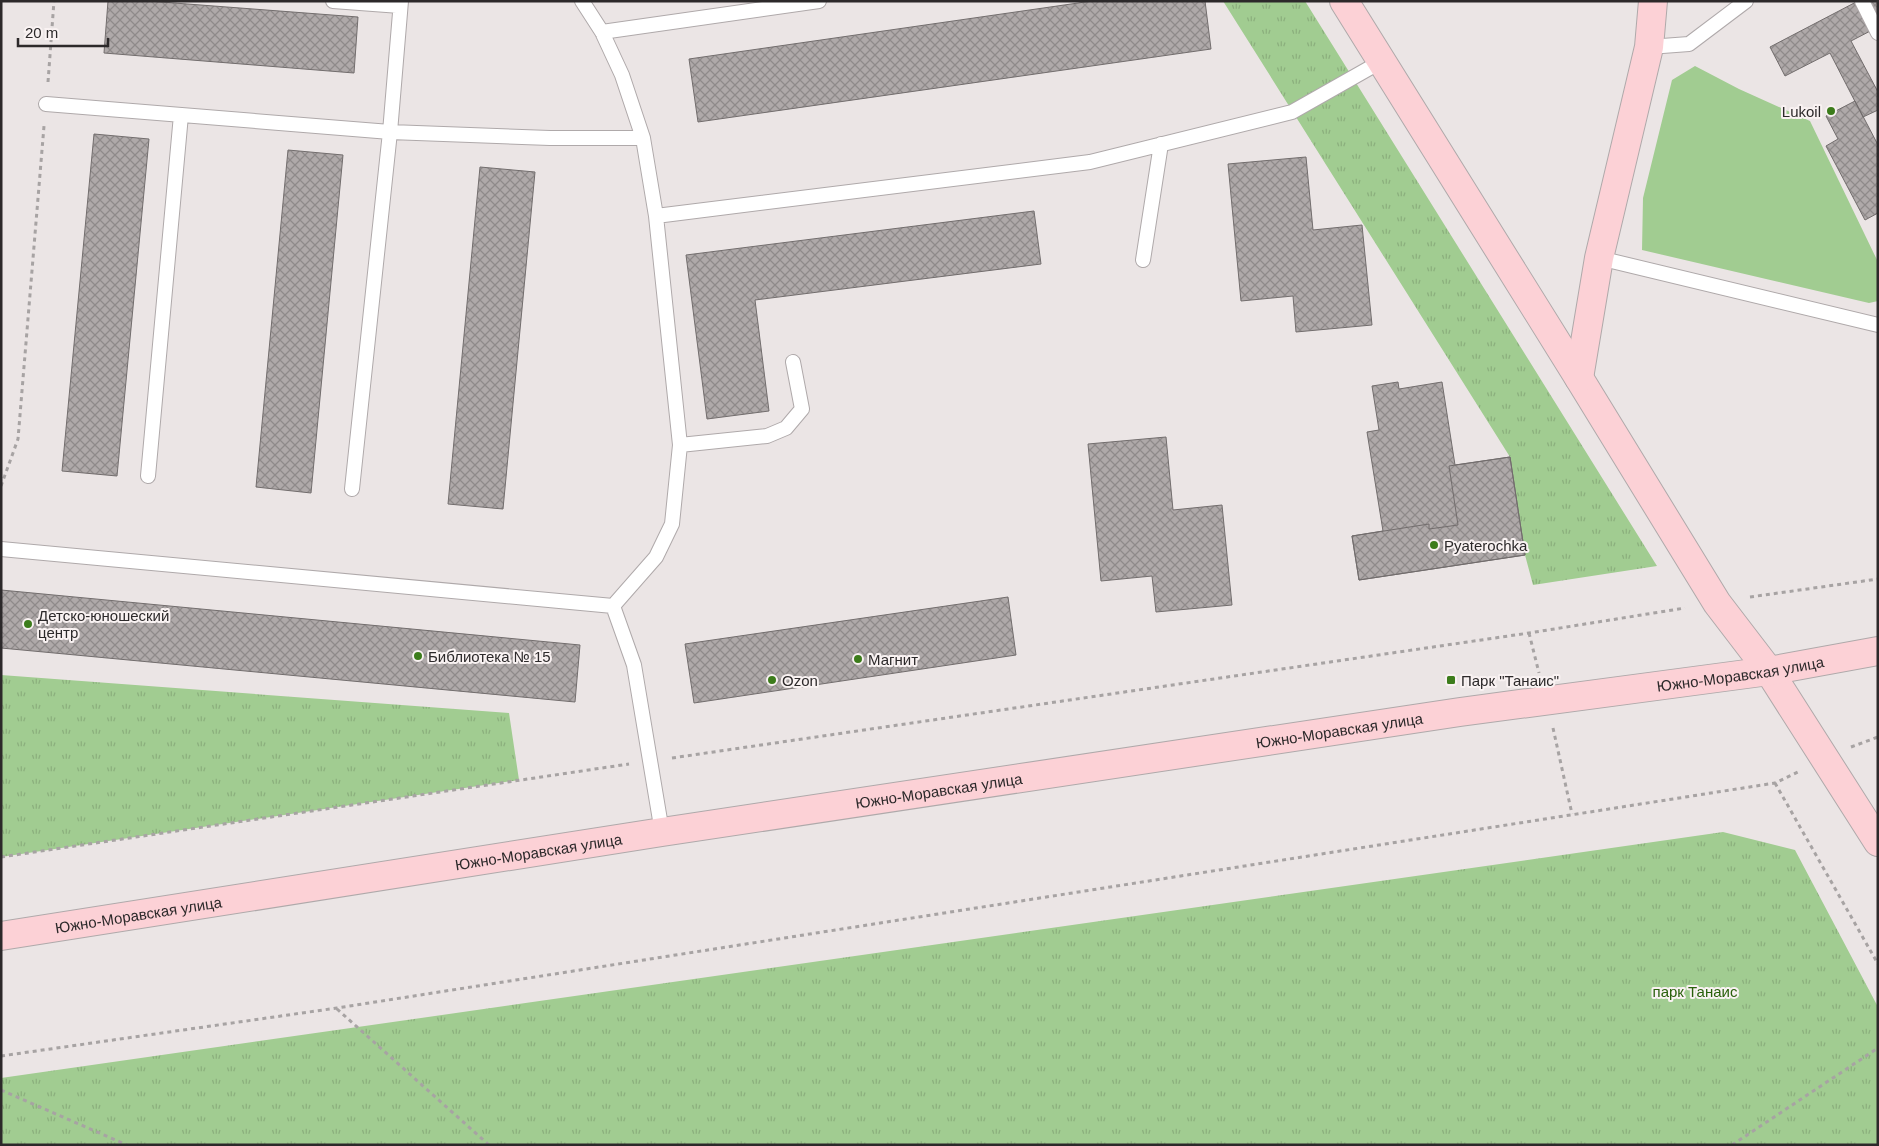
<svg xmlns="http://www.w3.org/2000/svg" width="1879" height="1146" viewBox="0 0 1879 1146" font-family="Helvetica,sans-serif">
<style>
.green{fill:#a1cc91}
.park{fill:url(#park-tufts)}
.building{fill:url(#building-cross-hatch);stroke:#726d6d}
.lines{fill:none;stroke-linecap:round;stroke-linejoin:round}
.lane-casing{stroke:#afa9aa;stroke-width:16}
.secondary-casing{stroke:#afa9aa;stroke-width:30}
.path{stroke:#a7a3a3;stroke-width:3;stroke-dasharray:4 4;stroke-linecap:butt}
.lane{stroke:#fff;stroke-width:14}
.secondary{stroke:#fcd1d6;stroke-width:28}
.poi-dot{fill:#3c7c1b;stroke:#f9f2f2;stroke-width:2}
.labels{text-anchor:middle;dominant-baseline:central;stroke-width:4;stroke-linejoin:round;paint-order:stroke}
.poi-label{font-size:15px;fill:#2c292a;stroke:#f9f2f2;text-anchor:start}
.street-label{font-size:15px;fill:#2c292a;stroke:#f9f2f2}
.park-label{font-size:15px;fill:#29600b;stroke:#f9f2f2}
</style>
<defs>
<pattern id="park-tufts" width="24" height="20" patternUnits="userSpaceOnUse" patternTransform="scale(1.25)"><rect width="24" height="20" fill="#a1cc91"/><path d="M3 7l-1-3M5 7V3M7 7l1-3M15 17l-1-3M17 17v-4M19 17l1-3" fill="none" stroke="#8baf7d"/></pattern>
<pattern id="building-cross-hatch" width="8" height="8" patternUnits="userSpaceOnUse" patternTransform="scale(1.25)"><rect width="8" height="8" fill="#afa9a9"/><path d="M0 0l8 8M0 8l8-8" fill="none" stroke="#8f8a8a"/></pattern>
</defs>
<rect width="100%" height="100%" fill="#ebe5e5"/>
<path class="green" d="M1695 66 1739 89 1810 121 1878 262V301L1869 303 1642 250 1643 198 1672 80Z"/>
<path class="park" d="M1223 1H1305L1657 566 1533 585 1525 555 1510 457Z
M1 675 509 713 519 780 1 857Z
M1723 832 1795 850 1878 1007V1145H1V1078Z"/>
<path class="building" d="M108 1H148L358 17 354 73 104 53Z
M1092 1H1205L1211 49 698 122 689 59Z
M1858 1H1878V27L1851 41 1878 92V110L1863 117 1830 53 1785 76 1770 47Z
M1855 101 1878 145V213L1865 220 1826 146 1838 139 1826 116Z
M94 134 149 139 117 476 62 471Z
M288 150 343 155 311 493 256 487Z
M1306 157 1313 230 1362 225 1372 325 1296 332 1293 296 1241 301 1228 164Z
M480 167 535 172 503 509 448 504Z
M1034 211 1041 264 755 300 769 411 707 419 686 255Z
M1398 382 1399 389 1442 382 1455 465 1510 457 1525 555 1359 580 1352 536 1383 531 1367 432 1379 430 1372 386Z
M1166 437 1173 510 1222 505 1232 605 1156 612 1152 576 1101 581 1088 444Z
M1510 457 1525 555 1359 580 1352 536 1429 524V529L1458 525 1449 466Z
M1 590 580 645 575 702 1 648Z
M1008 597 1016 655 694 703 685 644Z"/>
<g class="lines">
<defs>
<path id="lane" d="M333 1 400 6
M582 1 602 32 622 75 643 138 656 216 680 445 672 524 656 557 613 606 634 665 662 832
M1862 1 1878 33
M602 32 819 1
M1649 47 1689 44 1746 1
M46 104 390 132 550 138H643
M656 216 1090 162 1292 112 1382 61
M1599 258 1878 325
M1143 260 1161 144
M680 445 767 436 786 428 802 409 793 362
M148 476 181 115
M352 489 390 132 401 1
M1 549 613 606"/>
<g id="secondary">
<path d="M1344 1 1579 378 1717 603 1769 671 1878 842"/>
<path d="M1579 378 1599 258 1649 47 1653 1"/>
<path id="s1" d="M1 936 662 832 1460 712 1769 671 1878 651"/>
</g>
</defs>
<use href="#lane" class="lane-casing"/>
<use href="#secondary" class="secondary-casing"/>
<path class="path" d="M48 82 54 1
M1 486 18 439 44 126
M1750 597 1878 579
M1529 633 1539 673
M1553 728 1572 814
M1851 747 1878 737
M672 758 1529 633 1685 608
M1775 783 1878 964
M1 857 629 764
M337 1009 489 1145
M1 1056 337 1008 1775 783 1800 771
M1 1090 127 1145
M1732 1145 1878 1048"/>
<use href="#lane" class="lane"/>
<use href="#secondary" class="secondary"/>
</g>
<g class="poi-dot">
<circle cx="1831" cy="111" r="5"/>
<circle cx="1434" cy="545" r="5"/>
<circle cx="28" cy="624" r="5"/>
<circle cx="418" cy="656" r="5"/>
<circle cx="858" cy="659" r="5"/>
<circle cx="772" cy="680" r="5"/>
<rect x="1446" y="675" width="10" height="10" rx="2.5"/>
</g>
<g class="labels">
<g class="poi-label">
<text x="1821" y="111" text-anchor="end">Lukoil</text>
<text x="1444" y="545">Pyaterochka</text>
<text x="38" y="615">Детско-юношеский<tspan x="38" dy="17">центр</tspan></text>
<text x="428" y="656">Библиотека № 15</text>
<text x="868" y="659">Магнит</text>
<text x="782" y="680">Ozon</text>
<text x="1461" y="680">Парк "Танаис"</text>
</g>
<g class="street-label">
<text stroke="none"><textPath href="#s1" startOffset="1759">Южно-Моравская улица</textPath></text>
<text stroke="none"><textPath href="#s1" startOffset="1354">Южно-Моравская улица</textPath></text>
<text stroke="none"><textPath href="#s1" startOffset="949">Южно-Моравская улица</textPath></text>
<text stroke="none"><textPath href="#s1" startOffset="544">Южно-Моравская улица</textPath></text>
<text stroke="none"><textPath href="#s1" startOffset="139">Южно-Моравская улица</textPath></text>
</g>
<g class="park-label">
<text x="1695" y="991">парк Танаис</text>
</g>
</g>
<rect width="1879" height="1146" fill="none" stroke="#2c292a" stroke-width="5"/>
<path d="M18 38v8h90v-8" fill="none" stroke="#2c292a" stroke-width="2.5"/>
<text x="25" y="38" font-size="15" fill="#2c292a" stroke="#f9f2f2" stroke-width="4" paint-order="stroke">20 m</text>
</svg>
